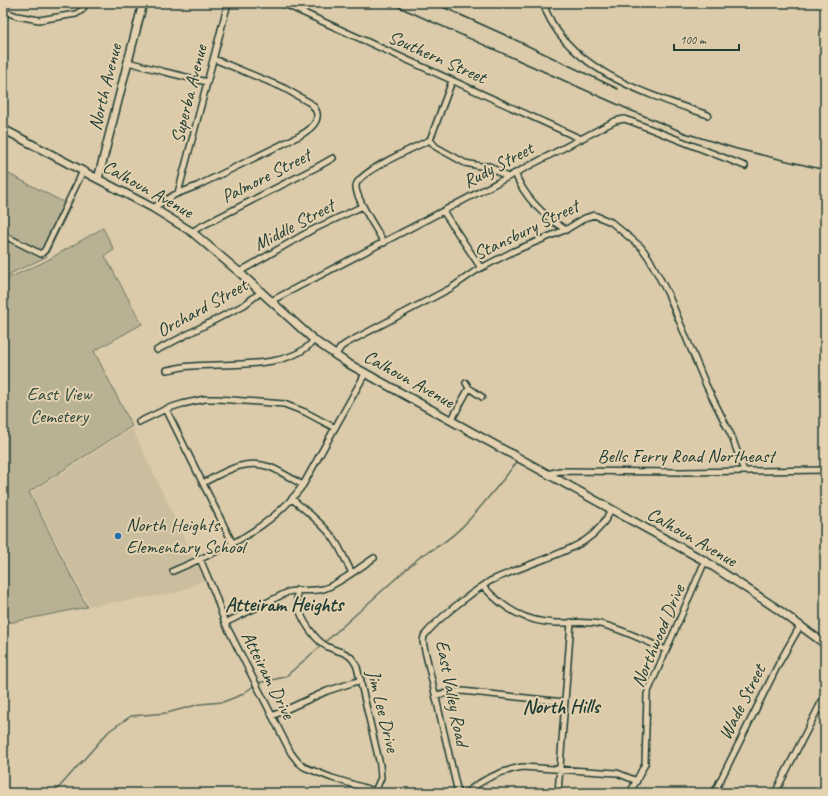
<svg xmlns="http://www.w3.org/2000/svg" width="828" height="796" viewBox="0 0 828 796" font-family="Caveat,sans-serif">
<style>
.built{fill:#cabe9f}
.green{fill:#b8b194;stroke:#6c7764}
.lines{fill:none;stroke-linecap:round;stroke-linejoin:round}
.stream{stroke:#5f6d5c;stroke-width:1.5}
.minor-casing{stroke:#1f3d34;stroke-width:8}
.tertiary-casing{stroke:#1f3d34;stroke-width:10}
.minor{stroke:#e3d1af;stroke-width:5}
.tertiary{stroke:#e3d1af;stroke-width:7}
.rail{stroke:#1f3d34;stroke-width:1.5}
.poi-dot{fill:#1f6fb2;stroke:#e3d1af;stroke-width:1.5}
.labels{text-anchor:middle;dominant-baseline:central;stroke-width:4;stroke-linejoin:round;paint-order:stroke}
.street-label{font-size:19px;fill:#1f3d34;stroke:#e3d1af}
.park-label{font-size:19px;fill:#2e493e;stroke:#e3d1af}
.poi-label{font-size:19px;fill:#1f3d34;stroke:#e3d1af;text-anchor:start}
.neighbourhood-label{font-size:20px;font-weight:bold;fill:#1f3d34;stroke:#e3d1af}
</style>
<rect width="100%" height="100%" fill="#dbcbaa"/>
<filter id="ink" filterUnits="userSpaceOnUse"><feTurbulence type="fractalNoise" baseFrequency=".025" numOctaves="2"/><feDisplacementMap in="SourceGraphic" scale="8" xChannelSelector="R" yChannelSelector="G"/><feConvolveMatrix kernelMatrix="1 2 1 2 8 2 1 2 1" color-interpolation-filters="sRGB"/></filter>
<g filter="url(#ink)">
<path class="built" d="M132 428 204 580 177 593 89 606 31 493Z"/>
<path class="green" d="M3 171 71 206 46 257 3 277Z
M103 228 114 250 105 256 142 324 94 351 132 426 29 492 87 607 3 624V284L6 279 44 262Z"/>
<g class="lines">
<path class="stream" d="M324 643 422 555C456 540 478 510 501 482 508 475 511 467 519 461
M258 683 285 677 322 645
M54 793 109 731 131 716 167 713 200 704 223 702 241 695 255 685"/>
<defs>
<path id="minor" d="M282 3 581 139
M543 3C565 70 649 95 708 115
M3 11 17 16 39 20 76 14 82 10 86 3
M128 62 165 72 207 82
M430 140 436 147 465 163 480 166H489L507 177
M515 173C524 197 544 216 566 230
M178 193 228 3
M153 208 174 195 197 186 299 136C312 129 326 117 310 103L284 88 214 59
M443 211 481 268
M192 232 198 228 319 166 333 158
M3 235 41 254 45 250 83 171
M384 243C378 231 355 198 356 186 356 173 417 146 430 140L452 81
M239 272 310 231 363 206
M271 301 615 121 624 119 633 122 745 166
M157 350 244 305 261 292
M335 356 341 347 347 343 451 288 477 270 514 251 567 229 585 218 594 215 611 222 641 247 649 258 668 294 706 385 732 437 744 471
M167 370C175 369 184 366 192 366 225 363 292 370 314 340
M466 383 469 388 482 397
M166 409 232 542
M451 421 469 388
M139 422 166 409 182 404 205 399H218L284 404 305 412 335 428
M547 474 560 471 681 472 825 470
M203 483C224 472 245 458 270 467 282 472 292 479 303 485
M292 499C307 511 323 524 334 539 341 549 346 562 352 573
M200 559 215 594 225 623 291 753 298 762 304 767 332 778 375 791
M173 571C222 550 271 529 303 485L365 374
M483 586C504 609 525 622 557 623 572 623 586 621 600 624 623 629 645 641 666 650
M297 590C297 595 297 601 298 606 302 620 315 641 328 647 343 654 350 651 357 667L380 765 381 778 374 793
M225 623 288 592C299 589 311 592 323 589 336 586 362 566 374 558
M435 695 462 691 564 702
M272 716 327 691 361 680
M458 793 423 642 424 636C439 617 470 594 490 581 508 573 526 566 545 559 573 548 599 539 611 509
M466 793C482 779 501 771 522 767L617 773 637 781
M558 793 571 622
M630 793 645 764 647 694 705 561
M714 793 779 663 800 626
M775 793 825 695"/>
<path id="tertiary" d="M3 129 153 208 192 232 239 272 314 340 347 363 705 561 776 608 825 644
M98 179 143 3"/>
</defs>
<use href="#minor" class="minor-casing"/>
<use href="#tertiary" class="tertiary-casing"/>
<use href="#minor" class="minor"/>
<use href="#tertiary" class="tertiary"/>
<path class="rail" d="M390 3 630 110 685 133 737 149 825 170
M434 3 503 34 618 89"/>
</g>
</g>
<circle class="poi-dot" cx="118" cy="536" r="4"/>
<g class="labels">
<g class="street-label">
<text transform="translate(437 57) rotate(24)">Southern Street</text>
<text transform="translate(105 87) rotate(-76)">North Avenue</text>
<text transform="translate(189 94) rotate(-76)">Superba Avenue</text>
<text transform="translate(498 165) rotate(-28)">Rudy Street</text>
<text transform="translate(266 176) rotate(-27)">Palmore Street</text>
<text transform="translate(148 189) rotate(29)">Calhoun Avenue</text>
<text transform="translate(294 225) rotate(-28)">Middle Street</text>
<text transform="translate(526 230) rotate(-26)">Stansbury Street</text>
<text transform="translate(202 308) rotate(-29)">Orchard Street</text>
<text transform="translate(409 379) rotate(29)">Calhoun Avenue</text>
<text x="686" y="456">Bells Ferry Road Northeast</text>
<text transform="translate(692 537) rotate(30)">Calhoun Avenue</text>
<text transform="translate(658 636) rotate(-67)">Northwood Drive</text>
<text transform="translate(268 675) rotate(63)">Atteiram Drive</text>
<text transform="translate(452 693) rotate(79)">East Valley Road</text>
<text transform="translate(742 702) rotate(-63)">Wade Street</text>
<text transform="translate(383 711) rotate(76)">Jim Lee Drive</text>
</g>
<g class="park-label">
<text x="59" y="394">East View<tspan x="59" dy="22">Cemetery</tspan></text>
</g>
<g class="poi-label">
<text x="126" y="525">North Heights<tspan x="126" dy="22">Elementary School</tspan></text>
</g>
<g class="neighbourhood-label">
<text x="284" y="604">Atteiram Heights</text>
<text x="561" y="706">North Hills</text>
</g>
</g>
<rect width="828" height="796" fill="none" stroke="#e3d1af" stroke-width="16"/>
<rect x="8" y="8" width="812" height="780" fill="none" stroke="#1f3d34" stroke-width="1.5" filter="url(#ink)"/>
<path d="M674 44v6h65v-6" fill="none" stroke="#1f3d34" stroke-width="2"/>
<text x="680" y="44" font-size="12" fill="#1f3d34" stroke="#e3d1af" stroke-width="3" paint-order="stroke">100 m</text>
</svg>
